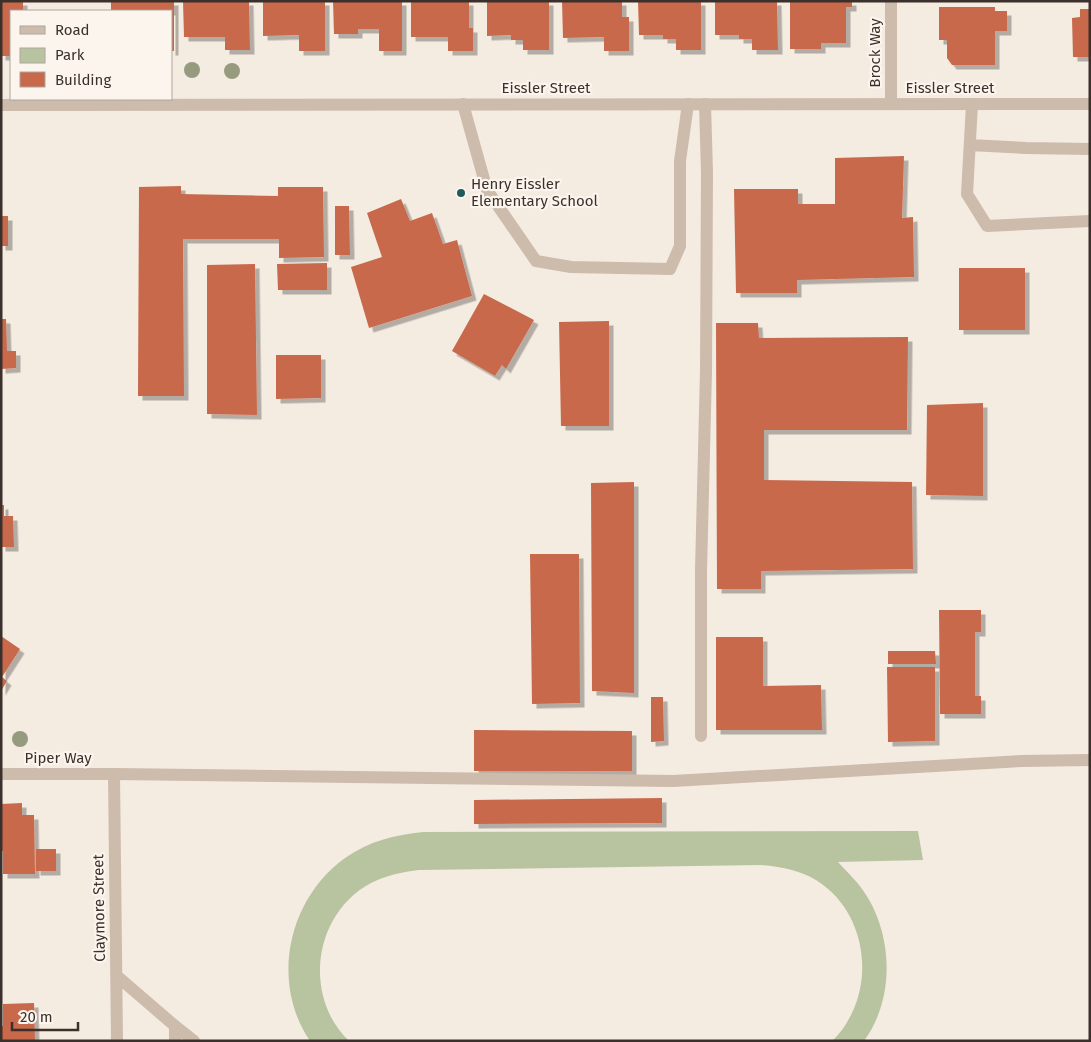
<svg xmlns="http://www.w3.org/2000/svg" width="1091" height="1042" viewBox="0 0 1091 1042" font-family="'Fira Sans',sans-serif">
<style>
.green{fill:#b8c4a0}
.building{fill:#c8694b;filter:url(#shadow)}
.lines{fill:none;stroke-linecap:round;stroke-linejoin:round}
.lane{stroke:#cdbbac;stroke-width:12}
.street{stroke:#cdbbac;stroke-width:12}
.tree{fill:#969b7f}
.poi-dot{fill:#1f5a5e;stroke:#fbf5ee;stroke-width:2}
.labels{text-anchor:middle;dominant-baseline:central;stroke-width:4.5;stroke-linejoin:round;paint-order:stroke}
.street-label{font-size:15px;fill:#3b302b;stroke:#fbf5ee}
.poi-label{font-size:15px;fill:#3b302b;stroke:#fbf5ee;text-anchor:start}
</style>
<defs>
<filter id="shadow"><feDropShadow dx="4.5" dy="4.5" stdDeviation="0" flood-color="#0004"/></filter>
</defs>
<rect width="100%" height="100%" fill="#f4ebe1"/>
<path class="green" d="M918 831 923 860 838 862C849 874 860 884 868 898 893 940 894 1000 864 1041H832C841 1033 847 1023 852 1013 874 967 860 907 816 880 799 870 781 867 761 865L419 870C402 872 387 875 371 883 314 913 302 996 349 1041H310C270 982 288 899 345 858 369 841 395 835 423 832Z"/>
<path class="building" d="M1 1H23V11H11V56H1Z
M111 1H174V51H171V11H111Z
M183 1H249L250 50H225V37H184Z
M263 1H325V51H299V35L263 36Z
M333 1H402V51H379V29H358V34H334Z
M411 1H469V28H473V51H448V37H411Z
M487 1H549V50H523V40H511V35L487 36Z
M562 1H622V17H629V51H604V37L563 38Z
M638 1H701V50H676V39H663V35H639Z
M715 1H777L778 50H752V39H739V35H715Z
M790 1H852V7H846V43H821V49H790Z
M939 7H995V11H1007V31H995V65H952L947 58V40H939Z
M1080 9H1090V57H1073L1072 18 1080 17Z
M904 156 902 218 913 217 914 277 797 280V293H736L734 189H798V204H835V158Z
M181 186V194L278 196V187H323L324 257 279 258V239H183L184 396H138L139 187Z
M401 199 410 221 432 213 443 244 457 240 472 296 369 328 351 267 382 257 367 213Z
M335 206H349L350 255H335Z
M1 216H8V246H1Z
M327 263V290H278L277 264Z
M255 264 257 415 207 414V265Z
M959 268H1025V330H959Z
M484 294 534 320 506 369 502 365 495 376 452 351Z
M1 319H6L7 351H16V368L1 369Z
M609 321V426H561L559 322Z
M716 323H758L759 338 908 337 907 430H764V480L912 482 913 569 761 571V589H717Z
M276 355H321V398L276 399Z
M983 403V496L926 495 927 405Z
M634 482V693L592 691 591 483Z
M1 505H4V516H13L14 547H1Z
M530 554H579L580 703 532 704Z
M939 610H981V632H975V696H981V714H940Z
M1 636 20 649 2 677 7 681 1 691Z
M716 637H763V686L821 685 822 730H716Z
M888 651H935L936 664H888Z
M887 667H935V741L888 742Z
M651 697H663L664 741 651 742Z
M474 730 632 731V771H474Z
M662 798V823L474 824V800Z
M22 803V815H34L35 874H3V851H1V804Z
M36 849H56V871H36Z
M34 1003 35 1041H1V1026H3V1004Z"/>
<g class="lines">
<path class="lane" d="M463 104 487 190 536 261 571 267 670 269 680 246V161L688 104
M972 104 967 194 987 226 1090 221
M970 145 1026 148 1090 149
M701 736V571L706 371 707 173 705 104
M114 774 673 781 1022 761 1090 760
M175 1041V1026L194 1041"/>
<path class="street" d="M891 1V104
M1 105 1090 104
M1 774H114L117 1041
M117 976 175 1026"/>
</g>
<g class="tree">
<circle cx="192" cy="70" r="8"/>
<circle cx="232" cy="71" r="8"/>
<circle cx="20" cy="739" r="8"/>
</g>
<circle class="poi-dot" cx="461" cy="193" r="5"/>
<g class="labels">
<g class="street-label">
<text transform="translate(875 53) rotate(-90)">Brock Way</text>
<text x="546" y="88">Eissler Street</text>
<text x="950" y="88">Eissler Street</text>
<text x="58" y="758">Piper Way</text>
<text transform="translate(99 908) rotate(-91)">Claymore Street</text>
</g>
<g class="poi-label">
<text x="471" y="184">Henry Eissler<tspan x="471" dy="17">Elementary School</tspan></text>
</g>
</g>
<rect width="1091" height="1042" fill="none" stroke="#3b302b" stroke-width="5"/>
<rect x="10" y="10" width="162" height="90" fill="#fbf5ee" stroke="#aea6a0"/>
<rect x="20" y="26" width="25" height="8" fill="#cdbbac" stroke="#aea6a0"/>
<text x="55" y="35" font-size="15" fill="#3b302b">Road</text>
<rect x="20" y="48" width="25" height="15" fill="#b8c4a0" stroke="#aea6a0"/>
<text x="55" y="60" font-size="15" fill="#3b302b">Park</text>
<rect x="20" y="72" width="25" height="15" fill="#c8694b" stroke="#aea6a0"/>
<text x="55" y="85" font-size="15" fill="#3b302b">Building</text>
<path d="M12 1022v8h66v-8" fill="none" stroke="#3b302b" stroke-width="2.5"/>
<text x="20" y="1022" font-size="15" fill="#3b302b" stroke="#fbf5ee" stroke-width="4" paint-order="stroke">20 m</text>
</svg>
